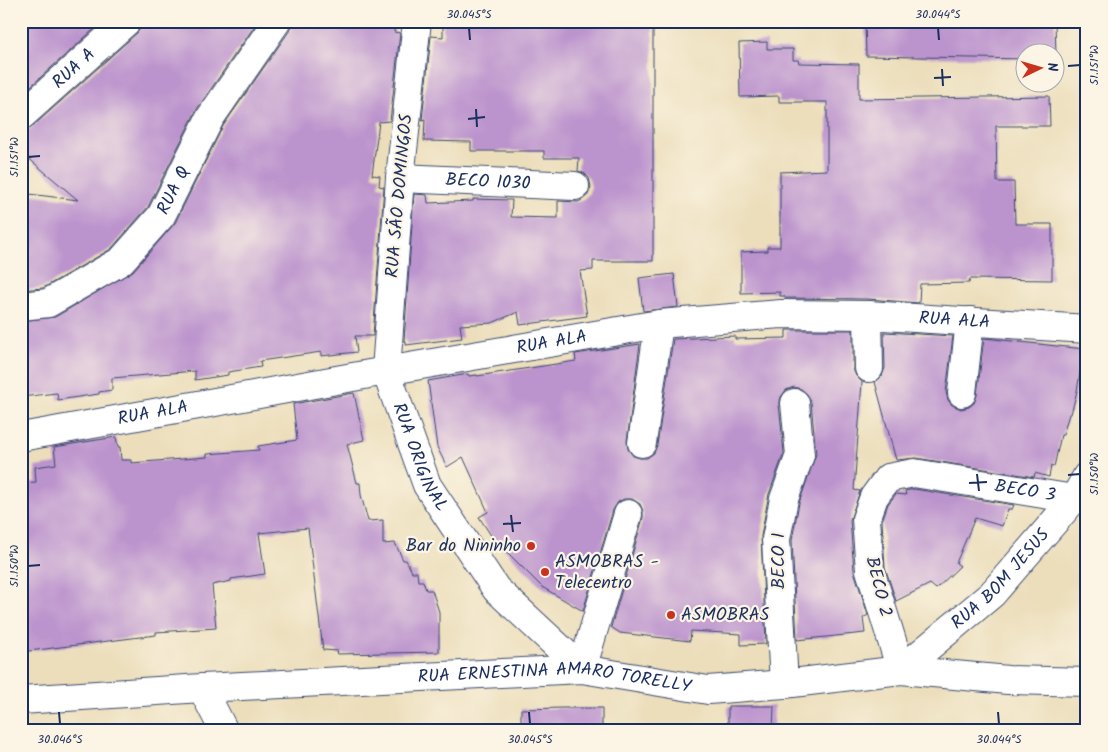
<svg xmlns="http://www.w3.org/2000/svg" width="1108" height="752" viewBox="0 0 1108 752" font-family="Kalam,sans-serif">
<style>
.building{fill:#bb93cd}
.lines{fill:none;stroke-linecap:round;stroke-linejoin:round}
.minor-casing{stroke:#3a496c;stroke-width:30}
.minor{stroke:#fff;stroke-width:28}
.ticks{fill:none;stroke:#1b2f5e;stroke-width:2}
.poi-dot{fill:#c8321e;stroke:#fcf5e5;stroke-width:2}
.labels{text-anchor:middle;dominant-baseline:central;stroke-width:4.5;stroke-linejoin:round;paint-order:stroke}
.street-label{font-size:18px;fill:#1b2f5e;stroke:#fcf5e5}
.poi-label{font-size:18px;fill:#1b2f5e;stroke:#fcf5e5;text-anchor:start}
.neatline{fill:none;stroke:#1b2f5e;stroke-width:2}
.ticks-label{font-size:12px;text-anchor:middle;fill:#1b2f5e}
</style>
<rect width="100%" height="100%" fill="#fcf5e5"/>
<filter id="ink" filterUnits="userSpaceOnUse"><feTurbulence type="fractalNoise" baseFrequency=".02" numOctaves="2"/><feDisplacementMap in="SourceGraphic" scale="10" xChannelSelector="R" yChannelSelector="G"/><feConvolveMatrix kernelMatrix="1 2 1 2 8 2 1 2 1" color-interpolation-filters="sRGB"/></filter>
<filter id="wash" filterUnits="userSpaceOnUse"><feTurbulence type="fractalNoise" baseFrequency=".0096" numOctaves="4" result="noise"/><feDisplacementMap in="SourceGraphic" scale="20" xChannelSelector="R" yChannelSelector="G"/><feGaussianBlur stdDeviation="1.12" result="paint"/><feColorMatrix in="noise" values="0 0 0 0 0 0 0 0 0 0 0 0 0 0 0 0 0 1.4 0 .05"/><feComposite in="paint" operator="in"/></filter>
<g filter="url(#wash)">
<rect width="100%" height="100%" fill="#ecdebb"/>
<g id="blocks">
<path class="building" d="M21 21H103L21 95Z
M142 21H258L197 109 148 207 111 249 43 288 21 290V193L78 200 21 152V131L31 128 137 33 142 26Z
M292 21H395L394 32 400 33 390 121 379 122 372 175 380 176 379 186 384 187 373 336H355L357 352 321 356V352L260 361 261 367 228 372V375L195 380V371L112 378V390L99 392V394L58 400 57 393 21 397V321L55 317 133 271 175 223 223 126 290 30Z
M443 21H653V261H593V270L580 271 587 316 520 325 518 312 492 323 460 325 462 338 406 345V341H404L414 194 427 195 428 203 473 201V199L512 200 511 217 558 218V201L578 202 582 200 588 195 591 187 589 178 584 173 578 171 579 158H544V151H471V142L424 141 425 119 422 120 431 36 443 37Z
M865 21H1055L1056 56V52H1026V59L866 56Z
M767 42V49H793V60H798L799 63 859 64V99L1049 96 1050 126H996L997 182H1014L1015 224H1052V280L970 279 969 283 920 284 919 303 868 299 785 298 784 296H780V292L741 293V252L767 251V247H780V172L827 170V102H779V96L740 97 739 43Z
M674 274 678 307 643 311 639 278Z
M786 330H853V369L856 376 862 382 854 490 860 491 850 520 854 571 868 615 863 618 865 633 797 640 792 540 799 503 816 454 811 402 807 394 801 389 794 387 786 390 781 397 779 404 784 453 769 494 761 536 766 644 741 645V634L691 631 690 641 620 633 611 627 643 518V511L640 504 632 499H624L618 502 613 510 583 611 542 587 492 537 479 517 488 512 463 457 447 467 437 447 428 381 468 374 469 376 477 375V376L576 361 575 354 640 344 627 441 628 449 633 456 640 458H647L654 453 657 445 673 339 735 336V339L786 338Z
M884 332 953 336 946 392 948 400 952 405 961 409 969 407 974 403 977 395 984 338 1084 349 1077 391 1071 414H1069L1063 435H1061L1054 467 1051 466 1049 477 1035 473 1034 477 916 458 896 460 875 382 882 376 885 368Z
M354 393 364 440 347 444 357 483H360L361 495 368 521 383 520V544L395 543 403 560H406L412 572H417L418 581H423L426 590H432L439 612V652L337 654 338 651 323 650 308 528 259 533 265 574 231 579V581L212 585 216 628 156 632V635L21 652V483L36 482 35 467 56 464 54 447 116 437 118 447H120L121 460H131V463L207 457V454L259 450 258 446 297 440 293 404Z
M914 489 1014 505 1012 509H1008L1002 526 975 518 956 563 960 566 936 589 930 584 896 601 885 567 882 521 888 504 896 494 906 495 905 491Z
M728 706H774L773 731H728Z
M563 708H602V731H521V709Z"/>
</g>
</g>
<g filter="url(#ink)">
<use href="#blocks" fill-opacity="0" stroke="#3a496c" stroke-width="1"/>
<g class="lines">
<defs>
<g id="minor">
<path id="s1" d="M417 21 400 178 386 371 427 485 496 589 582 669"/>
<path id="s2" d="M21 116 127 21"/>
<path id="s3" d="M400 178 575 186"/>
<path id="s4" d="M21 306 48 303 121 261 161 216 210 118 277 21"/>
<path d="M868 315 869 368"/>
<path d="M962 393 970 321"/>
<path id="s5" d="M21 437 386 371 659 324 781 314 868 315 1087 329"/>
<path d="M642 443 659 324"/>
<path d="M582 669 628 514"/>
<path id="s6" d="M901 670 870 570 866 519 874 497 888 478 914 473 1074 499"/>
<path id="s7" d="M901 670 992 594 1074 499 1087 476"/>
<path d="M784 684 776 539 784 499 800 455 795 403"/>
<path d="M202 688 224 731"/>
<path id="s8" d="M21 700 202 688 582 669 708 690 784 684 901 670 1008 680 1087 682"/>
</g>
</defs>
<use href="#minor" class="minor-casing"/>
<use href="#minor" class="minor"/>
</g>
</g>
<path class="ticks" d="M469 28 470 40M938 28 939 40M1068 66 1080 65M942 69 943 86M934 78 951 77M476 109 477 127M468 119 485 117M28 157 40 156M977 474 979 491M1068 475 1080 474M969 483 987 482M511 515 513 532M503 524 521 523M28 566 40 565M59 712 60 724M529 712 530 724M998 712 999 724"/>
<g class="poi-dot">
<circle cx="531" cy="546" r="5"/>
<circle cx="545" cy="572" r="5"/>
<circle cx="671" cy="615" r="5"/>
</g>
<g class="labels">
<g class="street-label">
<text stroke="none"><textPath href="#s2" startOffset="71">RUA A</textPath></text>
<text stroke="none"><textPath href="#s3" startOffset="88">BECO 1030</textPath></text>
<text stroke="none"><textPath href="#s4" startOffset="200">RUA Q</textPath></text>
<text transform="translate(400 196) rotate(-85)">RUA SÃO DOMINGOS</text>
<text stroke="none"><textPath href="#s5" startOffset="944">RUA ALA</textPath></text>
<text stroke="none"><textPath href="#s5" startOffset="539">RUA ALA</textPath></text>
<text stroke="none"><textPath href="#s5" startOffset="134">RUA ALA</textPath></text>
<text stroke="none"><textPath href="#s1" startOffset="444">RUA ORIGINAL</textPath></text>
<text stroke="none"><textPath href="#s6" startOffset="342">BECO 3</textPath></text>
<text transform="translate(779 561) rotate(-90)">BECO 1</text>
<text stroke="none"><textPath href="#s7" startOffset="135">RUA BOM JESUS</textPath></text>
<text transform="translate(878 587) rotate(76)">BECO 2</text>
<text stroke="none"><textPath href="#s8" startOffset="535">RUA ERNESTINA AMARO TORELLY</textPath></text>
</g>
<g class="poi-label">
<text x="521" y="546" text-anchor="end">Bar do Nininho</text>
<text x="555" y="562">ASMOBRAS -<tspan x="555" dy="21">Telecentro</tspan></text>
<text x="681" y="615">ASMOBRAS</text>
</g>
</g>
<rect width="1108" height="752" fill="none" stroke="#fcf5e5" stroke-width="55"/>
<g transform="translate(1040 68) rotate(85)"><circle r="24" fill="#fcf5e5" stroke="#a2a6af"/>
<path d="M0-4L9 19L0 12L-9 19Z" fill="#c8321e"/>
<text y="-8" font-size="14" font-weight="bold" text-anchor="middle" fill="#1b2f5e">N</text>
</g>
<rect x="28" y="28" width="1052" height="696" class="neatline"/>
<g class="ticks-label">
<text x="469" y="18">30.045°S</text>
<text x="938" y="18">30.044°S</text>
<text transform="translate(1094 65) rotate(-90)" y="4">51.151°W</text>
<text transform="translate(14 157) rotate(-90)" y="4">51.151°W</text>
<text transform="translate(1094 474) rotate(-90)" y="4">51.150°W</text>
<text transform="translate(14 566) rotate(-90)" y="4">51.150°W</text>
<text x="60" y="743">30.046°S</text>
<text x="530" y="743">30.045°S</text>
<text x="999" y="743">30.044°S</text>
</g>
</svg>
